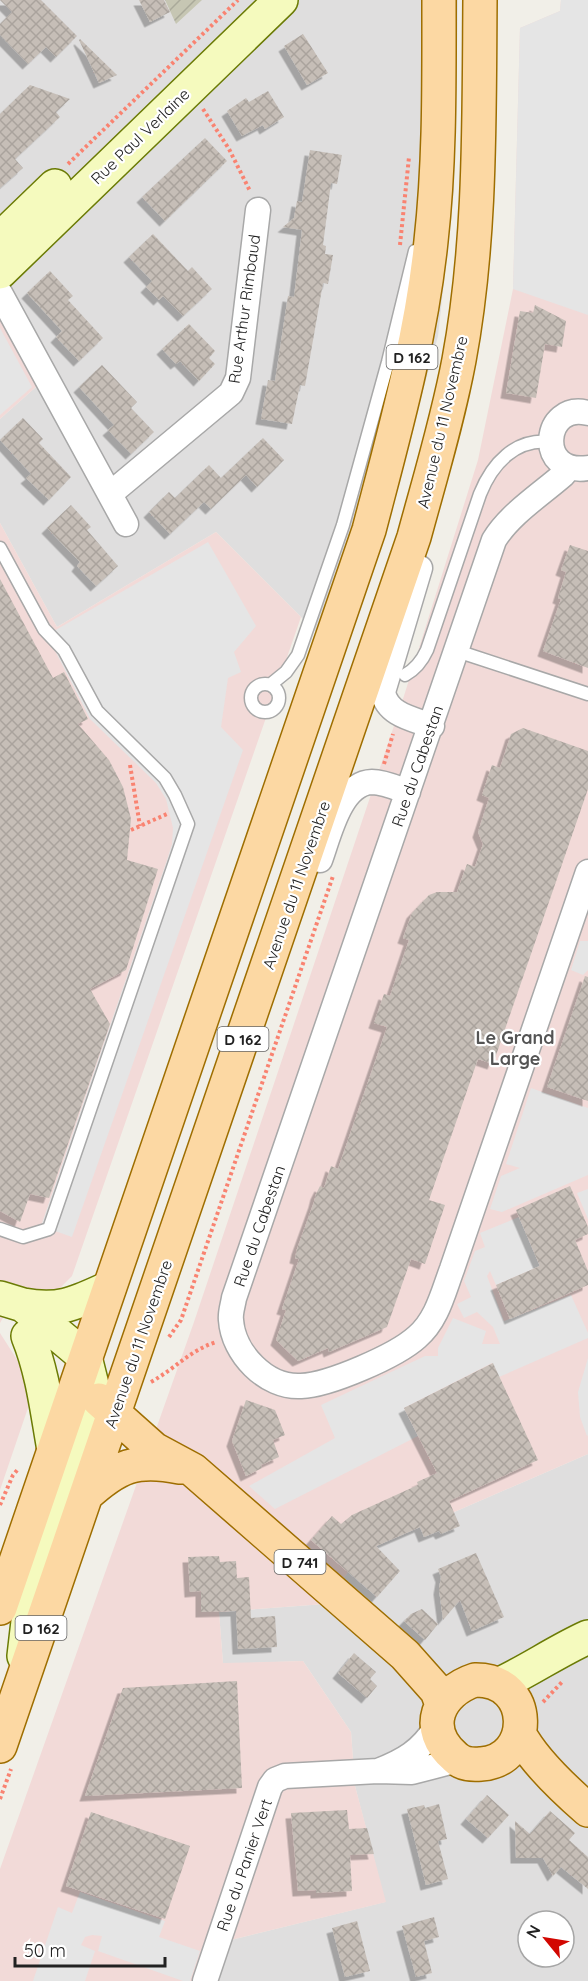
<svg xmlns="http://www.w3.org/2000/svg" width="588" height="1981" viewBox="0 0 588 1981" font-family="Quicksand,sans-serif">
<style>
.residential{fill:#dfdede;fill-rule:evenodd}
.commercial{fill:#f2dad8}
.construction{fill:url(#construction-furrows)}
.parking{fill:#e5e5e5}
.building{fill:url(#building-cross-hatch);filter:url(#shadow)}
.lines{fill:none;stroke-linecap:round;stroke-linejoin:round}
.lane-casing{stroke:#a8a8a8;stroke-width:15}
.street-casing{stroke:#a8a8a8;stroke-width:27}
.secondary-casing{stroke:#6b7b05;stroke-width:36}
.primary-casing{stroke:#9e6e01;stroke-width:36}
.path{stroke:#f98371;stroke-width:4;stroke-dasharray:3 3;stroke-linecap:butt}
.lane{stroke:#fff;stroke-width:12}
.street{stroke:#fff;stroke-width:24}
.secondary{stroke:#f5fabe;stroke-width:33}
.primary{stroke:#fcd8a3;stroke-width:33}
.labels{text-anchor:middle;dominant-baseline:central;stroke-width:4.5;stroke-linejoin:round;paint-order:stroke}
.shield{fill:#fff;stroke:#646464;stroke-width:1.5}
.shield-label{font-size:15px;font-weight:bold;fill:#212121}
.street-label{font-size:16px;fill:#212121;stroke:#fff}
.neighbourhood-label{font-size:18px;font-weight:bold;fill:#545454;stroke:#fff}
</style>
<defs>
<pattern id="construction-furrows" width="10" height="10" patternUnits="userSpaceOnUse" patternTransform="scale(1.5)"><rect width="10" height="10" fill="#c6c6b3"/><path d="M-1 1l2-2M0 10L10 0M9 11l2-2" fill="none" stroke="#aaaa9a"/></pattern>
<pattern id="building-cross-hatch" width="8" height="8" patternUnits="userSpaceOnUse" patternTransform="scale(1.5)"><rect width="8" height="8" fill="#c6beb7"/><path d="M0 0l8 8M0 8l8-8" fill="none" stroke="#aaa39d"/></pattern>
<filter id="shadow"><feDropShadow dx="-5.5" dy="5.5" stdDeviation="0" flood-color="#0004"/></filter>
</defs>
<rect width="100%" height="100%" fill="#f1efe8"/>
<path class="residential" d="M0 0H458L454 190 438 336 383 536 343 659 216 532 57 627 0 523V419L37 386 0 318Z
M588 1454V1981H218L231 1940 385 1902 355 1786 351 1732 303 1661 223 1664 219 1612 325 1604 348 1572 369 1549ZM528 1921H564V1957H528Z"/>
<path class="commercial" d="M561 0H588V1454L369 1549 348 1572 325 1604 219 1612 223 1663 303 1661 351 1732 355 1786 386 1902 231 1940 218 1981H0V1869L194 1322 403 699 478 460 513 289 520 28 560 11Z
M0 318 37 386 0 419Z
M0 523 57 627 216 532 301 617 72 1276 59 1289 34 1291 20 1287 0 1323Z
M0 1333 23 1369 31 1399 0 1490Z"/>
<path class="construction" d="M165 0H202L176 24Z"/>
<path class="parking" d="M561 0H588V315L513 289 520 28 560 11Z
M0 328 32 387 0 415Z
M208 542 256 626 234 652 241 672 228 678 221 727 243 750 72 1237 41 1226 167 860 172 844 173 828 166 799 156 783 90 719 47 635Z
M580 941H588V970L583 975 571 970Z
M531 1088 588 1108V1175L502 1212 490 1209 501 1176 520 1168 506 1164Z
M588 1189V1219L577 1193Z
M519 1217 540 1266 496 1285 490 1271 487 1276 504 1321 571 1295 588 1333V1338L499 1377 492 1363 404 1408 418 1436 275 1509 249 1486 335 1438 321 1405 425 1356H438V1348L453 1318 486 1331 482 1344H500L493 1327 477 1312 464 1318 457 1304 471 1297 464 1281 475 1251 485 1247 480 1233Z
M588 1358V1435L587 1436 580 1417 578 1392Z
M80 1892 165 1921 159 1937 200 1951 190 1981H183L98 1951 102 1936 92 1935 85 1937 81 1945 95 1951 85 1981H33L58 1907 72 1913Z"/>
<path class="building" d="M0 0H41L77 36 56 57 46 47 28 64 0 35V24L12 12Z
M139 0H164L170 12 150 22Z
M303 34 328 73 307 85 284 46Z
M80 39 117 75 99 83 79 40Z
M30 85 70 99 56 112 60 117 15 159 23 168 0 188V114Z
M268 91 284 117 265 129 263 125 242 136 227 111 246 98 249 102Z
M205 138 227 161 165 221 142 197Z
M310 150 342 155 337 184 331 183 323 245 326 246 325 254 333 255 328 284 323 283 305 386 300 385 292 424 261 419 268 380 275 381 288 296 294 297 302 230 283 227 294 218 297 201 302 202Z
M153 234 188 271 192 267 212 289 183 316 163 296 159 300 146 287 152 281 129 257Z
M50 271 73 296 68 300 103 338 79 361 56 337 62 331 27 293Z
M535 305 566 321 562 347 545 344 536 398 506 393 520 311 533 313Z
M189 324 215 351 209 358 215 364 199 381 180 361 176 364 162 349Z
M102 365 137 402 131 408 154 432 131 454 108 430 114 425 79 387Z
M23 418 43 439 39 443 71 477 49 500 26 478 31 474 0 440Z
M263 438 284 460 257 487 246 475 211 509 204 502 170 534 149 512 169 492 175 498 209 465 221 478Z
M71 505 91 527 87 530 118 566 96 586 77 566 80 562 47 528Z
M570 545 588 551V668L543 651 561 599 558 598 566 572 561 570Z
M0 579 53 678 64 672 88 719 78 724 109 760 123 787 131 819 127 860 158 869 126 970 90 989 110 1024 49 1198 30 1194 20 1222 0 1211Z
M523 728 588 751V789L493 1064 478 1059 429 1200 445 1205 425 1264 411 1259 387 1327 329 1352 328 1348 298 1361 276 1340 286 1310 282 1309 299 1259 295 1258 297 1249 314 1202 316 1194 320 1186 324 1188 331 1166 338 1169 387 1027 374 1023 384 994 390 996 409 940 403 938 412 913 429 895 437 892H457L467 864 475 867 483 844 478 832 489 798 482 795 492 765 500 768 511 734Z
M585 976 588 977V1101L547 1087Z
M570 1186 588 1227V1234L575 1240 588 1271V1285L510 1319 496 1285 540 1266 516 1210Z
M493 1363 538 1460 449 1501 460 1526 441 1534 439 1531 424 1537 420 1527 376 1546 400 1571 377 1597 311 1540 332 1516 341 1524 352 1515 418 1485 417 1482 437 1473 404 1408Z
M246 1400 275 1410 285 1435 273 1440 279 1457 261 1465 262 1468 246 1476 232 1441Z
M476 1553 504 1617 472 1631 460 1600 443 1620 439 1589 441 1577 438 1569Z
M219 1556 220 1562 236 1561 237 1578 249 1577 251 1618 275 1616 277 1647 238 1649 236 1611 201 1612V1591L190 1592 188 1557Z
M422 1609 438 1624 425 1640 404 1621 411 1614Z
M354 1653 376 1672 370 1679 377 1686 367 1698 338 1673Z
M237 1681 242 1788 85 1796 123 1688Z
M487 1795 509 1815 488 1838 466 1819Z
M439 1804 447 1839 438 1841 448 1879 426 1885 407 1809 424 1805 425 1808Z
M347 1810 349 1829 367 1828 374 1854 350 1855 352 1891 316 1893V1890L298 1891 291 1813Z
M550 1811 575 1833 569 1840 588 1857V1889L561 1867 553 1876 543 1858H516L515 1821 530 1834Z
M91 1812 190 1846 165 1919 66 1886Z
M434 1917 439 1937 424 1941 432 1973 416 1977 402 1926Z
M357 1921 370 1971 345 1977 332 1928Z"/>
<g class="lines">
<defs>
<path id="lane" d="M0 548 44 629 64 650 97 711 165 778 175 795 188 824 49 1229 23 1237 0 1229
M457 651 588 694
M405 675C416 669 422 661 427 650L480 494C492 464 515 438 551 442
M251 698a14 14 0 1 1 28 0a14 14 0 1 1-28 0Z
M270 685 286 672 298 655 343 525 388 362 415 251"/>
<path id="street" d="M0 293 126 524
M588 413C543 401 535 476 588 468
M569 468 563 475C540 495 510 514 494 540L234 1298C233 1305 230 1313 231 1320 233 1353 266 1388 301 1386 329 1385 396 1356 417 1337 437 1320 443 1293 452 1269L588 872
M110 494 231 393 238 378 258 210
M420 568 383 692C387 715 413 719 432 726
M320 860C329 836 340 783 372 782 384 782 397 788 408 792
M436 1727C421 1751 404 1761 378 1771L412 1772 458 1760
M205 1981 270 1787 275 1780 285 1776 378 1771"/>
<path id="secondary" d="M0 239 55 186
M0 272 281 0
M0 1298 23 1305 85 1357 95 1397 32 1587 24 1656
M23 1305C60 1312 76 1303 109 1288
M28 1336C43 1373 47 1411 54 1450
M500 1684C530 1670 557 1651 588 1637"/>
<path id="primary" d="M99 1400 154 1449 193 1470 405 1655 437 1691 442 1705
M86 1495C118 1466 136 1458 180 1467
M0 1608 369 530C394 434 421 339 431 241 440 161 439 80 439 0
M475 1680C535 1679 534 1761 481 1764 472 1765 462 1764 455 1757 422 1729 438 1692 475 1680Z
M519 1733C533 1760 565 1790 588 1810
M0 1746 414 537C430 478 448 419 459 360 481 242 479 119 480 0"/>
</defs>
<use href="#lane" class="lane-casing"/>
<use href="#street" class="street-casing"/>
<use href="#secondary" class="secondary-casing"/>
<use href="#primary" class="primary-casing"/>
<path class="path" d="M203 109 229 149 250 191
M68 164 238 0
M400 245 409 157
M384 764 393 734
M130 765 140 826
M131 830 167 814
M169 1337 181 1320 333 876
M151 1382C176 1368 189 1351 216 1342
M0 1505 13 1475 19 1468
M543 1702 563 1681
M0 1799 11 1769"/>
<use href="#lane" class="lane"/>
<use href="#street" class="street"/>
<use href="#secondary" class="secondary"/>
<use href="#primary" class="primary"/>
</g>
<g class="labels">
<g class="shield">
<rect x="386.5" y="345" width="51" height="24" rx="4.5"/>
<rect x="217.5" y="1027" width="51" height="24" rx="4.5"/>
<rect x="274.5" y="1550" width="51" height="24" rx="4.5"/>
<rect x="15.5" y="1616" width="51" height="24" rx="4.5"/>
</g>
<g class="shield-label">
<text x="412" y="357">D 162</text>
<text x="243" y="1039">D 162</text>
<text x="300" y="1562">D 741</text>
<text x="41" y="1628">D 162</text>
</g>
<g class="street-label">
<text transform="translate(140 136) rotate(-44)">Rue Paul Verlaine</text>
<text transform="translate(244 309) rotate(-82)">Rue Arthur Rimbaud</text>
<text transform="translate(442 422) rotate(-77)">Avenue du 11 Novembre</text>
<text transform="translate(417 766) rotate(-71)">Rue du Cabestan</text>
<text transform="translate(296 885) rotate(-71)">Avenue du 11 Novembre</text>
<text transform="translate(259 1226) rotate(-71)">Rue du Cabestan</text>
<text transform="translate(138 1344) rotate(-71)">Avenue du 11 Novembre</text>
<text transform="translate(244 1865) rotate(-71)">Rue du Panier Vert</text>
</g>
<g class="neighbourhood-label">
<text x="515" y="1037">Le Grand<tspan x="515" dy="21">Large</tspan></text>
</g>
</g>
<g transform="translate(546 1939) rotate(300)"><circle r="28" fill="#ffffff" stroke="#a6a6a6" stroke-width="1.5"/>
<path d="M0-4.5L10 22L0 15L-10 22Z" fill="#d20701"/>
<text y="-9" font-size="16" font-weight="bold" text-anchor="middle" fill="#212121">N</text>
</g>
<path d="M15 1957v9h150v-9" fill="none" stroke="#212121" stroke-width="3"/>
<text x="24" y="1957" font-size="18" fill="#212121" stroke="#ffffff" stroke-width="4.5" paint-order="stroke">50 m</text>
</svg>
